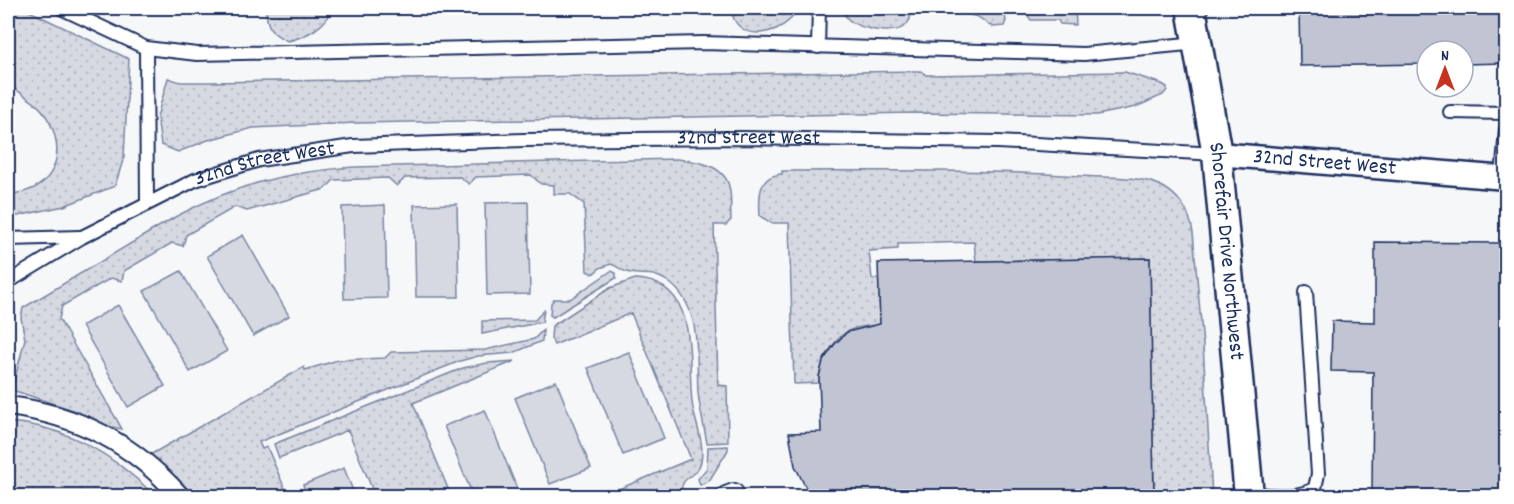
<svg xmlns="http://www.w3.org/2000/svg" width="1514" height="504" viewBox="0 0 1514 504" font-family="Dekko,sans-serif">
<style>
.grass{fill:url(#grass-dots);stroke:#7884a0;stroke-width:1.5}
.garden{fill:#d6d9e2;stroke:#7884a0;stroke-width:1.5}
.building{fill:#c0c4d3;stroke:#1b2f5e;stroke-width:1.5}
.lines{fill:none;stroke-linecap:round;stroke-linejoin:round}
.service-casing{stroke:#1b2f5e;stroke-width:16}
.pedestrian-casing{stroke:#1b2f5e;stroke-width:22}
.minor-casing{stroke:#1b2f5e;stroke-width:27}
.tertiary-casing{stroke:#1b2f5e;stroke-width:33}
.service{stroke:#fff;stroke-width:12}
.pedestrian{stroke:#fff;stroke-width:18}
.minor{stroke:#fff;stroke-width:22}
.tertiary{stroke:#fff;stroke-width:28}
.labels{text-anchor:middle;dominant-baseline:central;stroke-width:4.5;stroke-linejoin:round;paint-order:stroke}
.street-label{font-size:22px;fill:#1b2f5e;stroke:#fff}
</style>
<defs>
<pattern id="grass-dots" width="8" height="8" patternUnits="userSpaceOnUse" patternTransform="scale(1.5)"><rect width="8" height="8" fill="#d6d9e2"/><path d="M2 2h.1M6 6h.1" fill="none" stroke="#b7bbc4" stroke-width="1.8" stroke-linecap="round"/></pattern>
</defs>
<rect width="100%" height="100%" fill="#f6f7f9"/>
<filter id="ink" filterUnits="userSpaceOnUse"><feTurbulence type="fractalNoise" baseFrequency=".0167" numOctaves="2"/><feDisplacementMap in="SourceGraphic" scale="12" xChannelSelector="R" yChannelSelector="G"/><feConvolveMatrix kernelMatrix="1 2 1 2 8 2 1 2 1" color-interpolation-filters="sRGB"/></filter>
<g filter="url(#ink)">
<path class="grass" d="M8 8H23L129 59 124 157 115 186 64 206 8 218V194C58 193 70 147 42 110 34 100 18 92 8 84Z
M266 8H331C329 26 304 37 288 41 271 34 266 26 266 8Z
M731 8H798C787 35 735 47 731 8Z
M840 8H910C910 12 912 17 909 21 900 38 859 30 848 19 845 16 843 11 840 8Z
M959 8H1004L1006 21 1004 26 993 27 978 17 960 12Z
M1027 8H1075L1076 25 1060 24 1058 20H1031L1027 15Z
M921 71 926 75 1125 72 1162 84 1167 87V90L1163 95 1136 107 1097 115 915 113 356 123 253 128 208 140 178 152 161 145 157 117 168 78 180 82H208Z
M677 159C695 161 723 164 729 186 732 196 730 209 731 220L726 225H714L718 385 727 386 728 442 707 443C704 427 700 410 698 393 696 357 703 305 667 281 651 270 642 277 627 272 621 271 618 266 611 264L600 268 593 274 587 271 584 204 570 194H554V185L541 184 531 175 476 177 469 184 460 177 405 178 397 186 388 178 334 180 325 189 247 211 235 207 186 235 183 246 172 243 124 271 122 281 111 278 62 306 59 319 122 429 107 426 70 409 12 390 25 339 21 318 23 308 175 217C236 184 287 172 355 167Z
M782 171C881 171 981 169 1080 176 1104 178 1134 175 1157 184 1178 193 1190 211 1193 233L1203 345 1212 496H1154L1150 258 976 261 974 242 898 244V249L869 251 872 279H879L880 324C870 326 855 326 846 332 832 342 818 365 819 383L794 384 789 223H771L760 216C759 198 757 176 782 174Z
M635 279C700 281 687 357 692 402 694 421 705 441 701 461 698 478 679 475 682 493L673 496H602L691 459 631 313 554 345 551 338 552 326 610 288Z
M544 310 542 322 482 334V321L535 320Z
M543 330 542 341 513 353 478 356 460 361 259 442 262 449 267 447 288 496H193L150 455 304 367 305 370 338 360 385 358 391 352 485 350 534 339Z
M515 361 413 403 451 496H375L348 430 279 458 274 444 463 368 487 363Z
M8 422C67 426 114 455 155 496H8Z
M728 446V450L709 481 700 485 698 479 707 468 708 447Z"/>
<path class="garden" d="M528 202 530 294 487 295 485 203Z
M457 204 459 297H416L414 205Z
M385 205 387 298 344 299 342 207Z
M243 235 289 316 253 336 207 256Z
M181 271 227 351 190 372 144 291Z
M611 271 616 273V278L553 317 550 315 551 303 554 299H570Z
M118 305 165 386 128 407 82 326Z
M629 352 664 438 623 455 588 368Z
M556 381 591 468 550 484 515 398Z
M485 410 520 496H473L444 426Z
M344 468 355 496H308L303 485Z"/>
<path class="building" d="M1299 8H1506V63L1463 64V51H1427V64L1300 66Z
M1375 242 1506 243V496H1372L1373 372 1331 371 1332 321 1375 322Z
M1150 258 1154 496H810L795 466 789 433 821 432 819 377 823 361 834 345 847 332 880 324 878 263Z"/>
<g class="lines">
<defs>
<g id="service">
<path d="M61 8 146 48 197 54 703 43 1084 54 1198 43"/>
<path d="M818 47 819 8"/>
<path d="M146 48 147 204"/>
<path d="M1450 112 1506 113"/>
<path d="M1502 178 1506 129"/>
<path d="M8 239 80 237"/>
<path id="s1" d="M8 282 82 237 195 180 259 160 353 146 524 140 743 138 998 142 1217 154"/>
<path d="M1249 494C1269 494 1298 500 1315 488L1318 474 1306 292"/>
</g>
<path id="pedestrian" d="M8 406C79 415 132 443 180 496
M726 496 734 493"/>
<g id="minor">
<path id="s2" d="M1217 154 1506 178"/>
</g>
<g id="tertiary">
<path id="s3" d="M1191 8 1217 154 1249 496"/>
</g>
</defs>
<use href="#service" class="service-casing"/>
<use href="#pedestrian" class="pedestrian-casing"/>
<use href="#minor" class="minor-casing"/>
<use href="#tertiary" class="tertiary-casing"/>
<use href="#service" class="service"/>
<use href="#pedestrian" class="pedestrian"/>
<use href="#minor" class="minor"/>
<use href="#tertiary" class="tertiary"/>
</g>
</g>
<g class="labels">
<g class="street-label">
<text stroke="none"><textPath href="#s1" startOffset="771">32nd Street West</textPath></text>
<text stroke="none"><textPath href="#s2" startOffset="108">32nd Street West</textPath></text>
<text stroke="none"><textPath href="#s1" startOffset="285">32nd Street West</textPath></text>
<text stroke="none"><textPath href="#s3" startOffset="246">Shorefair Drive Northwest</textPath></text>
</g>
</g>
<rect width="1514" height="504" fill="none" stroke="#fff" stroke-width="30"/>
<rect x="15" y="15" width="1484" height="474" fill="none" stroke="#1b2f5e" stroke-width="2" filter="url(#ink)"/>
<g transform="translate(1445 69)"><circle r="28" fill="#ffffff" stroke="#a4acbf" stroke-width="1.5"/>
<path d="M0-4.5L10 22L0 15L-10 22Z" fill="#c8321e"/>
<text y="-9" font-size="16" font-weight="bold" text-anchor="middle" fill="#1b2f5e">N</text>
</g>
</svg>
